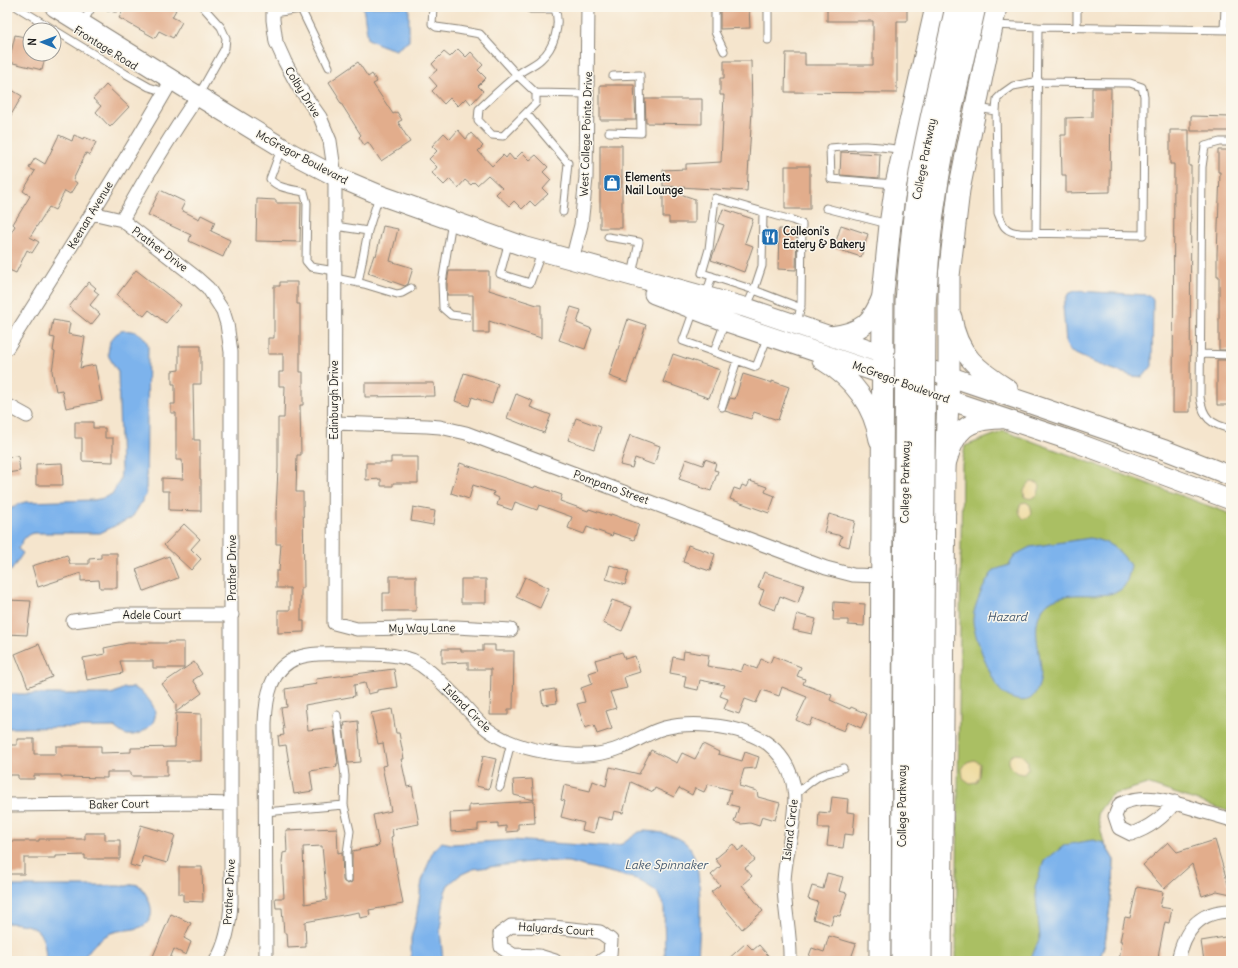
<svg xmlns="http://www.w3.org/2000/svg" width="1238" height="968" viewBox="0 0 1238 968" font-family="Delius,sans-serif">
<style>
.green{fill:#aabf64;stroke:#636e40}
.sand{fill:#eeda9e;stroke:#857b5d}
.water{fill:#7db3ec;stroke:#4c6884}
.building{fill:#e2ad8c;fill-rule:evenodd}
.lines{fill:none;stroke-linecap:round;stroke-linejoin:round}
.lane-casing{stroke:#888074;stroke-width:9}
.street-casing{stroke:#888074;stroke-width:15}
.secondary-casing{stroke:#888074;stroke-width:21}
.primary-casing{stroke:#888074;stroke-width:23}
.lane{stroke:#fff;stroke-width:7}
.street{stroke:#fff;stroke-width:13}
.secondary{stroke:#fff;stroke-width:19}
.primary{stroke:#fff;stroke-width:21}
.primary-bridge-casing{stroke:#888074;stroke-width:23;stroke-linecap:butt}
.primary-bridge{stroke:#fff;stroke-width:21}
.labels{text-anchor:middle;dominant-baseline:central;stroke-width:3;stroke-linejoin:round;paint-order:stroke}
.street-label{font-size:11px;fill:#1c1c1c;stroke:#fbf7ec}
.poi-label{font-size:11px;font-weight:bold;fill:#1c1c1c;stroke:#fbf7ec;text-anchor:start}
.water-label{font-size:12px;font-style:italic;fill:#43586f;stroke:#fbf7ec}
</style>
<rect width="100%" height="100%" fill="#fbf7ec"/>
<filter id="ink" filterUnits="userSpaceOnUse"><feTurbulence type="fractalNoise" baseFrequency=".025" numOctaves="2"/><feDisplacementMap in="SourceGraphic" scale="8" xChannelSelector="R" yChannelSelector="G"/><feConvolveMatrix kernelMatrix="1 2 1 2 8 2 1 2 1" color-interpolation-filters="sRGB"/></filter>
<filter id="wash" filterUnits="userSpaceOnUse"><feTurbulence type="fractalNoise" baseFrequency=".012" numOctaves="4" result="noise"/><feDisplacementMap in="SourceGraphic" scale="16" xChannelSelector="R" yChannelSelector="G"/><feGaussianBlur stdDeviation="0.9" result="paint"/><feColorMatrix in="noise" values="0 0 0 0 0 0 0 0 0 0 0 0 0 0 0 0 0 1.4 0 .05"/><feComposite in="paint" operator="in"/></filter>
<g filter="url(#wash)">
<rect width="100%" height="100%" fill="#f5e5cd"/>
<path class="green" d="M1004 431 1231 514V812L1147 784 1111 795 1097 814 1104 843 1114 860 1113 884 1105 943 1099 961H956L962 464 965 446Z"/>
<path class="sand" d="M1031 482 1038 483 1040 486 1038 494C1034 498 1030 500 1025 497 1022 491 1026 486 1031 482Z
M1026 502 1030 505 1032 512 1029 517 1024 519C1019 515 1017 508 1022 503Z
M1015 754 1022 755 1028 762V769L1024 774C1014 775 1001 758 1015 754Z
M974 760 980 763 979 777 976 782 970 783 963 778 962 769 967 762Z"/>
<path class="water" d="M363 7H409V41L396 50 383 46 368 39Z
M1075 291 1149 295 1153 300 1152 366 1143 377 1132 376 1097 364 1069 351 1066 343 1063 306 1068 294Z
M121 331C133 329 145 333 148 346L146 495 133 516 129 519 100 533H34C25 534 22 542 18 549L23 553 11 571 7 568V512C12 507 18 504 25 502L94 500 103 498 112 494 115 489 120 480 121 471 118 372 109 357 108 353 110 341 116 334Z
M1090 538C1110 542 1121 550 1131 567 1129 573 1128 579 1125 585 1112 606 1063 583 1044 607 1025 631 1050 664 1037 690 1035 693 1033 697 1030 699 1020 704 1006 697 1000 690 992 681 972 632 973 619 974 604 985 582 994 570L1009 565 1015 555 1030 547Z
M124 688C127 688 131 687 134 688 144 692 157 706 155 717 153 728 137 737 127 735 122 734 118 730 114 727L7 728V694H110L114 693Z
M644 831C659 832 680 834 690 848 705 871 699 933 698 961H665L664 907 657 892 640 880 625 876 568 862 538 861 473 869 460 875 448 885 445 892 440 929 443 961H411V938L416 919 422 881 433 850 442 842 452 844 512 840 607 847 622 844 639 832Z
M1093 840 1104 843 1114 860 1113 884 1105 943 1099 961H1030L1040 937 1035 887 1044 861 1065 845Z
M133 884 139 885C149 896 160 919 141 927 132 931 121 929 111 933 98 939 89 949 82 961H46C45 930 37 924 7 923V886H127Z"/>
<g id="blocks">
<path class="building" d="M125 7H170L176 10 172 17 182 22 173 38 159 31 155 38 119 18Z
M720 7H749L750 28 720 29Z
M827 7H907V21H897V93L785 92 786 53H805V65H873V21H827Z
M15 35 29 38 28 44H30V54H46L42 70 9 62Z
M458 49 466 57 471 52 483 65 478 70 486 78 478 86 483 91 474 101 471 104 466 98 458 106 450 98 444 104 432 91 437 86 429 77 437 70 432 64 444 52 450 57Z
M724 61H751L752 111 747 191 663 186V170L686 169V164L721 162 724 95H720V78H724Z
M358 62 368 77 372 74 377 82 373 84 393 114 397 112 402 120 398 122 410 142 381 161 368 142 364 145 359 137 361 135 337 97 338 96 329 82Z
M106 85 129 107 110 127 96 112 101 106 93 99Z
M600 85H634L636 120H600Z
M7 87 22 96 7 122Z
M1092 88H1111L1110 192 1066 193V175H1062L1061 135H1066V118L1092 117Z
M645 99H702V124L646 123Z
M1191 116 1231 117V131H1191Z
M458 130 466 139 471 133 483 146 478 151 492 166 503 155 506 158 509 154 514 160 522 152 530 160 536 155 548 167 543 172 551 180 543 189 548 194 535 206 530 201 522 209 514 201 509 206 496 194 502 188 488 175 477 185 474 182 471 185 465 180 458 188 450 179 444 185 432 173 437 167 429 159 437 151 432 146 444 133 450 139Z
M1170 130H1189V166H1191L1190 412H1173L1174 164H1170Z
M59 135 72 141 74 135 83 139 84 137 96 142 90 155 86 153 73 180 77 183 70 194 65 191 55 210 49 207 30 237 39 242 32 253 27 250 16 273 7 269V239L15 226 13 224 30 196 23 191 35 171 29 168 35 158 45 164Z
M600 145H622V228H600Z
M1218 150H1231V350H1219V276H1217V254L1220 172H1218Z
M841 152 880 154 879 178 840 175Z
M785 166H810V209H785Z
M663 188 695 199V223H669V217H663Z
M160 190 185 202 181 210 199 219 201 215 215 222 211 231 230 240 223 257 189 241 191 235 148 215Z
M257 199 276 200V203H301L300 242 256 241Z
M723 209 753 219 745 243 753 246 744 272 711 260 724 225 718 223Z
M841 225 868 234 861 257 834 248Z
M383 226 398 229 390 261 413 268 408 284 405 286 368 273 374 255 376 256Z
M779 229 797 230 796 270 778 269Z
M136 270 181 305 166 323 149 310 144 316 117 295Z
M449 271H489V290L537 305H541V338L489 321V333H473V295H447V282Z
M89 282 96 288 94 290 99 294 90 305 100 314 91 325 69 307Z
M280 282H297V304H300V372H303V405H300L301 455H297L296 492H303L304 588H301V621H304V632L278 633V610H290V588H276V571H279L281 544H276V512L278 468V418H284L285 386H279V372H283V354H268V338H274V286H280Z
M571 307 581 310 577 323 592 329 585 349 559 340Z
M628 319 646 325 627 383 609 376Z
M53 320 70 323 68 334 85 337 80 368 95 365 102 401 66 408 62 390 56 391 52 371 55 352 53 351 55 338 50 337Z
M179 346H201V384H193L194 440H200V479H201V511L169 510V491H162V478L183 479 182 460H176V413H171V404H175V384H172V371L179 370Z
M673 354 720 370 709 398 663 382Z
M1217 360H1231V405H1217Z
M464 373 498 384 492 404 472 397 469 406 455 401Z
M743 374 772 383V381L789 387 778 420 754 412 751 419 725 411 730 398 735 399Z
M365 383H434L435 396 365 397Z
M516 394 533 401 530 407 551 415 544 433 507 418Z
M576 418 601 427 594 449 568 440Z
M75 422H93V428H105V438H113V462L82 461V438H75Z
M630 435 660 446 654 465 635 458 632 468 620 465Z
M18 456 20 471 7 473V457Z
M391 457H418V483H393V486H381V479L366 480V463H391Z
M686 459 703 465 705 459 716 463 714 470 718 471 711 491 699 487 700 486 679 479Z
M62 463 63 485H36V464Z
M460 463 534 488 535 486 562 495 560 501 588 511 589 509 610 516 611 514 639 524 634 540 613 533 612 536 587 527 584 534 568 528 572 517 539 505 537 510 515 502 512 510 497 505 499 498 493 495 494 492 473 485 469 499 451 493Z
M750 481 767 487 765 492 775 496 769 513 730 499 734 488 740 490 742 485 747 487Z
M413 507 435 511 433 525 411 521Z
M829 514 855 521 849 547 839 544 842 536 824 532Z
M184 524 200 539 191 549 201 559 191 570 164 545Z
M688 545 715 554 710 571 683 562Z
M101 553H117V588H100L99 580 81 581V573L38 587 32 566 67 555 70 564H89V559L101 558Z
M169 556 178 578 144 591 136 569Z
M610 565 629 571 625 585 606 579Z
M764 572 804 585 798 603 780 596 775 610 759 604 764 590 758 588Z
M390 576H416V611H383V593H390Z
M525 577 549 588 540 608 516 597Z
M461 579H486V603H461Z
M7 600 31 601 27 635 7 634Z
M612 600 632 607 622 631 603 623Z
M834 602 865 604 864 626 848 625V620H833Z
M797 614 816 619 812 634 793 630Z
M169 642H184V668H153V661H120L123 673 87 680 83 658 105 654 104 648 128 643H169Z
M39 644 52 677 28 687 15 654Z
M483 645H495V651H514L513 709H508V715H490L491 669H468V662L442 663V649H461V651H483Z
M684 651 709 655 707 666 731 670V669L741 672 744 664 757 669 761 659 770 663 773 656 801 667 797 676 805 679 803 684 832 695 830 700 850 709 851 707 867 714 861 728 848 722 844 731 812 718 809 726 796 720 807 697 782 687 779 696 762 690 756 703 745 699 739 714 724 709 728 699 720 696 725 685 700 680 698 690 684 687 686 676 670 673 673 657 683 659Z
M622 652 625 659 635 656 640 672 624 677 627 688 610 692 616 708 606 711 612 729 597 734 594 725 585 728 577 704 585 702 581 688 592 684 589 673 598 670 595 660Z
M194 662 202 674 193 680 202 693 176 712V704L162 684Z
M394 669 397 687 377 690V692L368 694 365 683 354 685 355 696 305 705 308 730 334 727 338 764H336L337 767 310 771 313 791 294 794 286 745 279 746 278 736 284 735 283 729H284L281 708 287 707 285 689 317 684 316 679Z
M555 689 557 703 543 705 541 691Z
M392 709 396 733H399L404 759H401L407 787 412 786 419 824 392 829 393 836 391 837 403 904 369 910 370 916 360 918 359 912 305 922 306 947 288 948 287 933H284L282 908H276L275 898H284L282 862 283 853 287 852 286 830 337 828 338 853 342 852 343 880 344 882 348 884 352 882V851L379 846 373 815 391 811 382 766 387 765 383 743 378 744 371 713ZM322 846 327 900 305 904 303 847Z
M176 713 201 714V761H167V776H131V772H107V778L61 777V775H34V779H18V775H7V745H17V739H34V754H56V746H101V753L131 752V748L175 747Z
M358 721 361 762 348 763 343 726H345L344 723Z
M703 744 719 752 718 754 742 761 745 752 759 757 756 768 744 769 739 786 757 791 758 797 780 803 775 820 762 816 759 826 750 823 741 824 734 822 739 807 727 804 731 790 708 784 704 792 695 788 692 795 679 788 674 797 655 788 653 792 631 782 623 813 614 811 612 820 598 817 594 833 582 830 584 823 561 817 565 801 561 800 564 785 590 791 593 781 606 786 610 767 639 774 651 750 677 763 682 753 695 759Z
M483 756 496 759 489 789 476 786Z
M532 779 534 800 514 795 513 780Z
M832 797 848 799 847 812 855 813 853 835 845 834 843 848 827 846 829 828H818L819 812 830 813Z
M534 801 535 823 518 824V831L506 832V826L498 827V823L478 824V830L451 832 450 813 469 812V805Z
M141 825 175 835 167 863 143 856 140 868 130 865Z
M85 833H105V840H120V859H85V855L56 856V858H24V874H7L8 841H39V839H85Z
M1215 840 1231 894 1217 891 1202 896 1192 864 1164 889 1143 865 1168 842 1177 852Z
M733 844 738 851 744 846 755 860 745 868 752 876 742 885 763 911 742 929 711 892 720 885 711 875 721 866 715 859Z
M179 867H202L203 902 183 901V894H179Z
M827 873 843 877 839 891 847 893 840 916 834 915 831 925 813 919 818 902 808 899 812 886 823 889Z
M1137 887 1163 892 1160 907 1172 909 1169 923 1165 922 1159 951 1158 961H1119L1122 941H1120L1125 917 1130 918Z
M171 914 191 923 184 938 191 942 186 955 174 949 169 961H151Z
M829 936 856 944 850 961H807L812 948 824 952Z
M1231 936V960L1204 961 1201 941Z
M746 943 753 950 759 945 773 961H726Z"/>
</g>
</g>
<g filter="url(#ink)">
<use href="#blocks" fill-opacity="0" stroke="#888074" stroke-width="1"/>
<g class="lines">
<defs>
<path id="lane" d="M17 7 126 74 149 87 165 92
M110 7 115 8 116 7
M433 7 432 24 436 27 458 30 480 34 517 75 536 93 586 94
M526 7 531 9H555C561 25 554 48 541 59 534 66 523 69 516 76 503 86 491 98 479 109L478 120 492 135 503 136 536 103V93
M715 7V32L724 51
M273 13 301 9 329 67
M82 24 92 7
M993 25 1038 27 1231 30
M1077 28V7
M1224 30 1225 7
M768 40V7
M198 96 225 48 226 38 221 27 203 7
M977 108 996 111 998 213C1003 226 1005 232 1020 233L1143 235 1144 96 1142 87 1130 83 1034 82 1013 86 1003 93 997 99 996 111
M526 113 568 163 563 212
M609 132 641 133 640 75 613 76
M1231 142H1220L1205 146 1202 167 1200 397C1203 418 1210 424 1231 429
M281 149 270 179C278 189 292 189 304 192L307 203 306 261 311 267 335 271
M894 184 831 179 830 148C857 145 875 145 901 150
M826 208 888 224
M452 221 442 283 443 308 451 315 467 317
M335 226 368 231 379 196
M1036 234 1038 27
M608 237 639 242 632 275
M509 241 500 274 530 283 542 251
M335 278 364 284 397 294 402 293 411 288
M358 283 368 231
M706 295 712 276
M746 308 754 290 762 266 763 212
M694 310 683 341 756 367 768 336
M797 325C798 318 800 311 801 305L802 224 792 220 777 216 715 198 709 249 702 273 754 290 801 308
M714 352 725 322
M1200 354 1231 355
M722 407 737 360
M500 787 511 742
M795 795C804 787 813 778 824 774 830 772 837 771 843 768
M344 805 350 831 347 853 348 879
M265 812 344 805 345 776 337 715"/>
<path id="street" d="M273 7V20L276 42 285 62 298 86 320 117 330 141 335 176 334 623 357 629 456 627 511 630
M92 213 122 220 198 279 208 288 223 311 227 324 231 352V902C230 923 227 943 216 961
M122 220C145 178 170 136 198 96
M572 260 581 225 586 178 588 7
M7 348C63 259 120 171 172 80
M7 405 27 416
M334 423 427 426 440 427 466 433 826 568 853 575 882 576
M73 621 119 615H232
M1175 802C1163 818 1149 828 1131 834L1119 828 1115 816 1120 804C1147 793 1166 800 1192 808 1205 813 1218 815 1231 820
M7 805 193 803 231 804
M266 961 265 723C266 698 270 668 297 658 313 652 334 654 351 654 370 654 393 653 412 660 427 667 438 679 450 691 461 701 470 713 481 724 505 746 541 753 573 755 590 756 609 753 625 746 636 741 647 734 658 730 689 718 752 726 775 750 813 789 785 837 784 883 784 909 791 935 790 961
M555 961 539 956 513 955 501 947 500 934 511 926 553 927 600 932 611 940 610 955 601 961
M1178 961C1184 931 1198 911 1231 911"/>
<path id="secondary" d="M55 7 198 96 291 153 335 176 380 195 523 246 744 307 1031 404 1165 450 1231 476
M654 294 727 322 882 374 949 400 1072 441 1231 500
M952 317C957 354 979 371 1008 389
M831 336C862 332 872 323 883 294
M822 360C852 378 873 404 879 440
M947 461C956 429 967 420 1000 419"/>
<path id="primary" d="M880 961 883 294 890 225 896 184 936 7
M941 961 945 470 949 377V276L959 190 996 7"/>
</defs>
<use href="#lane" class="lane-casing"/>
<use href="#street" class="street-casing"/>
<use href="#secondary" class="secondary-casing"/>
<use href="#primary" class="primary-casing"/>
<use href="#lane" class="lane"/>
<use href="#street" class="street"/>
<use href="#secondary" class="secondary"/>
<use href="#primary" class="primary"/>
<defs>
<path id="primary-bridge" d="M902 961 906 302C910 253 914 204 923 156 933 106 945 57 956 7
M921 961 925 308C927 274 929 241 934 207 943 140 960 73 975 7"/>
</defs>
<use href="#primary-bridge" class="primary-bridge-casing"/>
<use href="#primary-bridge" class="primary-bridge"/>
</g>
</g>
<defs>
<symbol id="shop-square" viewBox="-11 -11 22 22"><rect x="-9" y="-9" width="18" height="18" rx="4" fill="#1f6fb2" stroke="#fbf7ec"/><path d="M-5-2.5h2.3a2.7 3.5 0 0 1 5.4 0H5L5.5 6h-11ZM-1.5-2.5h3a1.5 2.3 0 0 0-3 0Z" fill="#fff"/></symbol>
<symbol id="restaurant-square" viewBox="-11 -11 22 22"><rect x="-9" y="-9" width="18" height="18" rx="4" fill="#1f6fb2" stroke="#fbf7ec"/><path d="M-5-6h1v4h1v-4h1v4h1v-4h1v5L-1.5 .5V6h-2V.5L-5-1ZM5-6V6H3V1.5H1.5Q1.5-4 5-6Z" fill="#fff"/></symbol>
</defs>
<g fill-rule="evenodd">
<use href="#shop-square" x="602" y="173" width="20" height="20"/>
<use href="#restaurant-square" x="760" y="227" width="20" height="20"/>
</g>
<g class="labels">
<g class="street-label">
<text transform="translate(106 48) rotate(32)">Frontage Road</text>
<text transform="translate(303 92) rotate(58)">Colby Drive</text>
<text transform="translate(586 134) rotate(-88)">West College Pointe Drive</text>
<text transform="translate(302 157) rotate(28)">McGregor Boulevard</text>
<text transform="translate(924 159) rotate(-79)">College Parkway</text>
<text transform="translate(90 215) rotate(-59)">Keenan Avenue</text>
<text transform="translate(160 249) rotate(37)">Prather Drive</text>
<text transform="translate(901 382) rotate(20)">McGregor Boulevard</text>
<text transform="translate(334 400) rotate(-90)">Edinburgh Drive</text>
<text transform="translate(905 482) rotate(-89)">College Parkway</text>
<text transform="translate(611 487) rotate(20)">Pompano Street</text>
<text transform="translate(232 568) rotate(-90)">Prather Drive</text>
<text x="152" y="615">Adele Court</text>
<text transform="translate(422 628) rotate(-1)">My Way Lane</text>
<text transform="translate(467 708) rotate(45)">Island Circle</text>
<text transform="translate(119 804) rotate(-1)">Baker Court</text>
<text transform="translate(902 806) rotate(-90)">College Parkway</text>
<text transform="translate(790 830) rotate(-83)">Island Circle</text>
<text transform="translate(229 892) rotate(-87)">Prather Drive</text>
<text transform="translate(556 929) rotate(4)">Halyards Court</text>
</g>
<g class="poi-label">
<text x="625" y="177">Elements<tspan x="625" dy="13">Nail Lounge</tspan></text>
<text x="783" y="231">Colleoni's<tspan x="783" dy="13">Eatery &amp; Bakery</tspan></text>
</g>
<g class="water-label">
<text x="1007" y="616">Hazard</text>
<text x="666" y="864">Lake Spinnaker</text>
</g>
</g>
<rect width="1238" height="968" fill="none" stroke="#fbf7ec" stroke-width="24"/>
<g transform="translate(42 42) rotate(271)"><circle r="19" fill="#fbf7ec" stroke="#a29f99"/>
<path d="M0-3L7 15L0 10L-7 15Z" fill="#1f6fb2"/>
<text y="-6" font-size="11" font-weight="bold" text-anchor="middle" fill="#1c1c1c">N</text>
</g>
</svg>
